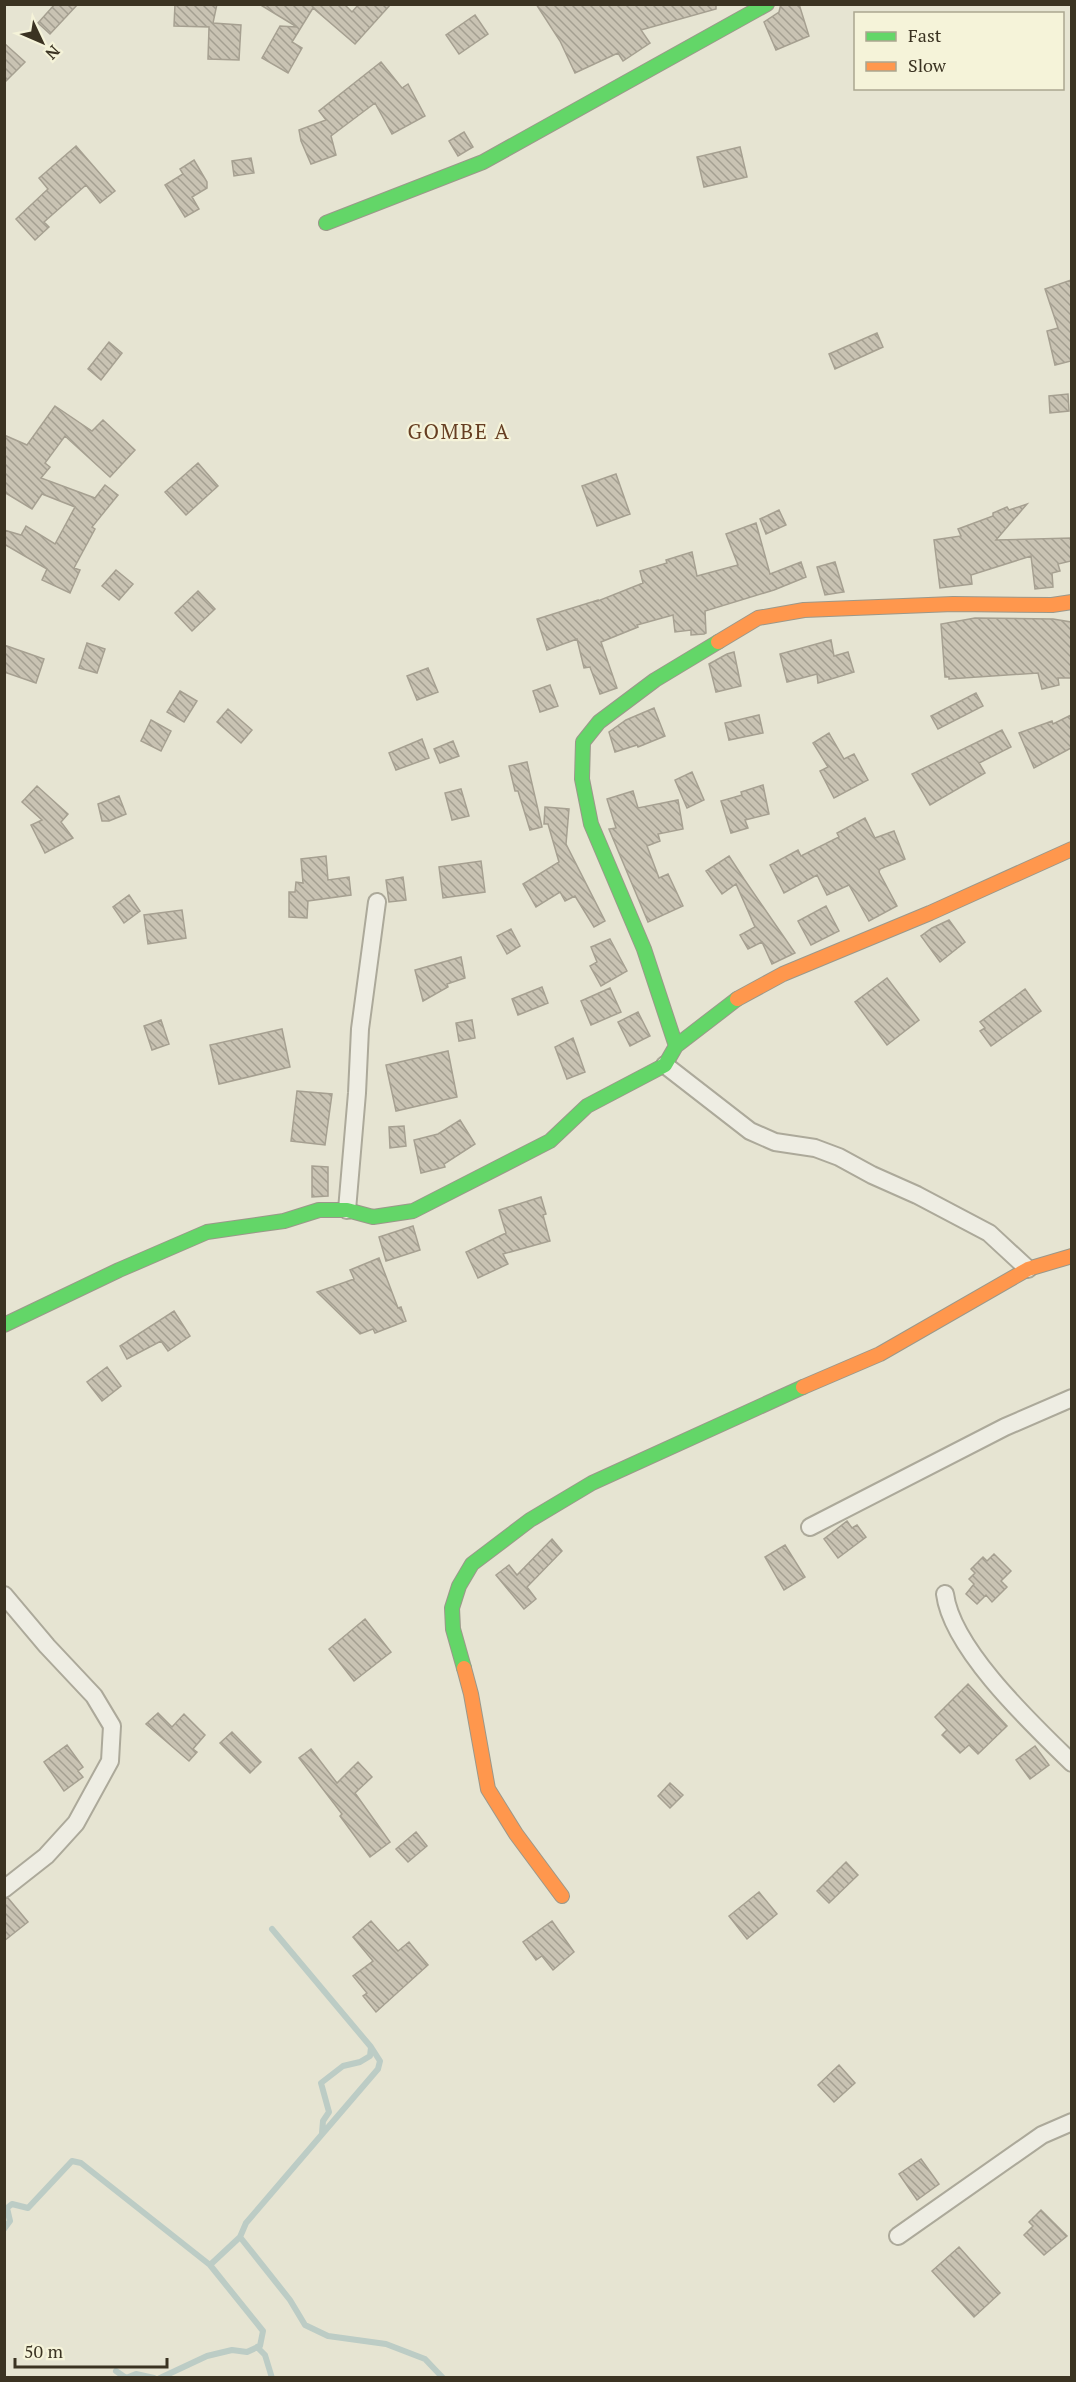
<svg xmlns="http://www.w3.org/2000/svg" width="1076" height="2382" viewBox="0 0 1076 2382" font-family="'PT Serif',serif">
<style>
.lines{fill:none;stroke-linecap:round;stroke-linejoin:round}
.stream{stroke:#bcccc5;stroke-width:6}
.building{fill:url(#building-back-hatch);stroke:#a6a091;stroke-width:1.5}
.street-casing{stroke:#aca99a;stroke-width:20}
.fast-casing{stroke:#9b988a;stroke-width:16}
.slow-casing{stroke:#9b988a;stroke-width:16}
.street{stroke:#eeede3;stroke-width:16}
.fast{stroke:#63d668;stroke-width:14}
.slow{stroke:#ff974d;stroke-width:14}
.labels{text-anchor:middle;dominant-baseline:central;stroke-width:4.5;stroke-linejoin:round;paint-order:stroke}
.quarter-label{font-size:21px;letter-spacing:1.5px;fill:#663e22;stroke:#f5f3d9}
</style>
<defs>
<pattern id="building-back-hatch" width="6" height="6" patternUnits="userSpaceOnUse" patternTransform="scale(1.5)"><rect width="6" height="6" fill="#c9c3b3"/><path d="M-1 5l2 2M0 0l6 6M5-1l2 2" fill="none" stroke="#a49f91"/></pattern>
</defs>
<rect width="100%" height="100%" fill="#e6e4d2"/>
<g class="lines">
<path class="stream" d="M272 1929 371 2047 370 2056 360 2062 343 2066 321 2083 329 2112 323 2121 322 2133
M4 2229 10 2221 7 2208 12 2204 28 2208 72 2161 81 2163 210 2265 263 2331 260 2346 247 2352 232 2350 207 2356 160 2378
M240 2237 290 2300 305 2325 328 2336 386 2344 425 2359 443 2378
M210 2265 240 2237 246 2223 378 2069 380 2061 371 2047
M257 2347 265 2355 272 2378
M116 2371 126 2378
M126 2378 136 2374 154 2378"/>
</g>
<path class="building" d="M55 4H78L50 34 38 23Z
M175 4H217L213 23 241 25 239 60 208 59 209 27 174 26Z
M259 4H344L352 12 359 4H391L355 44 313 8 292 42 302 48 288 73 262 58 280 26 297 27Z
M536 4H716V9L641 30 650 43 623 61 618 53 575 73 560 41Z
M781 4H799L809 36 776 50 764 22 779 12Z
M475 15 488 34 459 54 446 35Z
M4 43 25 62 4 83Z
M381 62 402 88 408 84 425 116 392 134 375 103 331 136 336 155 311 164 301 141 299 130 326 120 319 111Z
M464 132 473 147 458 156 449 141Z
M76 146 115 191 100 203 86 185 44 222 49 227 35 240 16 219 48 189 39 178Z
M740 147 747 177 704 187 697 157Z
M251 158 254 173 234 176 232 161Z
M194 160 207 182V188L192 197 199 209 185 217 165 185 183 174 180 169Z
M1071 280V361L1055 365 1047 331 1058 328 1045 289Z
M877 333 883 347 835 369 829 354Z
M109 342 122 353 101 380 88 369Z
M1068 394 1069 411 1050 413 1049 396Z
M55 406 92 431 103 420 135 450 110 477 65 436 45 463 50 467 41 478 95 498 105 485 118 495 92 527 95 529 74 568 80 570 70 593 42 580 47 569 4 544V530L21 535 26 526 55 544 75 507 42 494 32 509 4 492V435L27 445Z
M198 463 218 486 186 515 165 492Z
M616 474 630 514 597 526 582 486Z
M1027 504 996 540 1071 538V561L1058 564 1060 571 1052 573 1053 587 1035 589 1031 556 971 575 972 584 940 588 934 540 961 536 958 529 993 516V513L1007 507 1009 510Z
M779 510 786 525 766 534 760 519Z
M756 523 770 574 801 562 806 577 774 590 705 611 706 633 704 634 691 635V630L675 632 673 615 637 625 638 627 601 642 617 688 600 694 590 667 584 668 577 639 547 650 537 619 598 600V601L643 583 640 571 667 563 666 560 692 552 697 576 738 565 726 534Z
M835 562 844 592 825 595 817 567Z
M116 570 133 584 119 600 102 586Z
M198 591 215 609 192 631 175 613Z
M975 618 1053 619 1071 622V678H1058L1059 685 1042 689 1038 673 949 679V677H945L941 624Z
M831 640 834 656 848 652 854 672 818 683 817 674 787 682 780 654Z
M87 643 105 649 97 673 79 668Z
M4 645 44 659 36 683 4 672Z
M734 652 741 686 716 692 709 664 727 654Z
M428 668 438 692 417 700 407 676Z
M550 685 558 706 540 712 533 691Z
M180 691 197 701 184 722 167 712Z
M976 693 983 706 938 729 931 716Z
M654 708 665 736 638 747 637 745 615 752 609 732 626 720Z
M228 709 252 730 241 743 217 722Z
M759 715 763 733 729 740 725 723Z
M1071 715V748L1034 768 1019 733 1052 721 1053 724Z
M151 720 171 731 161 751 141 741Z
M1002 730 1011 747 979 763 985 773 930 805 912 774Z
M829 733 844 759 854 754 868 780 834 798 820 771 828 767 813 743Z
M422 739 429 758 396 770 389 753Z
M453 741 459 756 440 763 434 749Z
M527 762 542 827 530 830 518 791H515L509 766Z
M692 772 704 800 687 808 675 780Z
M763 785 769 814 745 820 748 828 731 833 721 801 742 795 741 792Z
M37 786 68 814 61 822 73 838 45 853 31 825 42 820 22 802Z
M461 789 469 816 452 820 445 793Z
M633 791 638 808 678 800 683 829 658 834 660 841 647 846 659 878 668 874 683 906 648 922 609 829 616 828 607 799Z
M119 796 126 814 109 821H102L98 804Z
M545 807 569 809 566 844 605 921 594 927 575 896 565 901 560 892 536 907 523 884 559 862 548 824H544Z
M865 818 875 838 894 831 905 859 880 869 879 872 897 906 869 921 849 885 827 895 817 875 784 893 770 865 798 850 801 856 839 837 837 833Z
M326 856 328 880 349 877 351 895 308 901 307 918 289 917V892H295L296 882 303 883 301 859Z
M729 856 744 879 795 953 772 964 762 942 748 949 740 935 755 927 736 884 722 894 706 871Z
M481 861 485 892 443 898 439 867Z
M403 877 406 900 389 902 386 880Z
M129 895 140 911 124 923 113 907Z
M826 906 839 931 811 945 798 921Z
M182 910 186 938 148 944 144 915Z
M949 920 965 942 940 962 921 936 932 928Z
M511 929 520 946 507 954 497 936Z
M610 939 627 971 601 986 590 966 597 962 591 947Z
M461 957 465 978 447 984 448 987 423 1001 415 970Z
M887 978 919 1020 887 1045 855 1002Z
M542 987 548 1003 518 1015 512 999Z
M610 988 621 1012 591 1025 581 1001Z
M1025 989 1041 1011 991 1046 980 1031 985 1028 980 1022Z
M638 1012 650 1036 630 1046 618 1022Z
M161 1020 169 1044 152 1050 144 1026Z
M472 1020 475 1038 459 1041 456 1023Z
M282 1029 290 1067 219 1084 210 1045Z
M573 1038 585 1072 567 1079 555 1047Z
M448 1051 457 1097 396 1111 386 1065Z
M297 1091 332 1094 325 1145 291 1141Z
M460 1120 475 1144 444 1164 445 1167 421 1173 414 1140 438 1134Z
M404 1126 406 1146 390 1148 389 1127Z
M312 1166 328 1167V1196L312 1197Z
M541 1197 546 1214 543 1215 550 1241 503 1254 508 1264 478 1278 466 1252 506 1233 499 1210Z
M413 1226 420 1250 386 1261 379 1237Z
M379 1258 398 1308 401 1307 406 1321 375 1333 373 1329 360 1334 317 1292 354 1279 350 1270Z
M174 1311 190 1336 168 1351 161 1341 127 1359 120 1346Z
M107 1367 121 1386 102 1401 87 1382Z
M847 1521 852 1528 857 1525 866 1537 838 1558 824 1539Z
M552 1539 562 1551 527 1587 536 1599 524 1609 496 1575 509 1565 517 1575Z
M785 1545 805 1577 784 1590 765 1557Z
M994 1554 1011 1571 1001 1581 1007 1587 992 1602 986 1595 977 1604 966 1594 974 1584 969 1579 975 1573 971 1569 983 1557 987 1561Z
M365 1619 391 1652 354 1681 329 1649Z
M968 1684 1007 1726 978 1754 969 1745 960 1753 942 1735 947 1730 935 1717Z
M158 1713 172 1727 184 1714 205 1735 193 1749 197 1752 189 1761 146 1724Z
M232 1732 261 1762 250 1773 220 1743Z
M67 1745 83 1767 78 1771 83 1777 64 1791 44 1762Z
M1035 1746 1049 1765 1030 1779 1016 1760Z
M311 1749 337 1783 358 1762 372 1777 355 1793 390 1842 370 1857 340 1816 342 1814 299 1758Z
M670 1783 683 1795 670 1808 658 1796Z
M416 1832 427 1846 408 1862 396 1849Z
M846 1862 858 1875 829 1903 817 1891Z
M759 1892 777 1914 747 1939 729 1916Z
M8 1898 28 1922 4 1941V1899Z
M371 1921 398 1951 409 1942 428 1965 376 2012 363 1996 367 1993 353 1976 373 1961 353 1937Z
M552 1921 574 1952 553 1970 542 1956 536 1960 523 1942Z
M839 2065 855 2083 834 2102 818 2085Z
M921 2159 939 2184 917 2200 899 2174Z
M1041 2210 1067 2236 1044 2255 1024 2235 1033 2226 1029 2222Z
M959 2247 1000 2293 974 2317 932 2271Z"/>
<g class="lines">
<defs>
<path id="street" d="M665 1065 750 1131 775 1142 815 1148 839 1157 872 1175 917 1195 989 1233 1028 1269
M347 1210 357 1093 360 1029 377 902
M810 1527 1005 1427 1072 1398
M945 1594C952 1649 1032 1724 1072 1763
M4 1595 47 1646 94 1696 112 1726 110 1761 76 1823 46 1856 4 1889
M898 2236 1042 2135 1072 2122"/>
<path id="fast" d="M326 223 483 162 767 4
M676 1046 644 949 591 824 582 779 583 742 599 722 655 680 718 642
M4 1325 119 1270 207 1232 284 1221 319 1210H347L373 1217 413 1211 550 1141 587 1106 665 1065 676 1046 737 999
M464 1668 453 1629 452 1608 459 1586 472 1564 530 1520 592 1483 803 1387"/>
<path id="slow" d="M718 642 758 618 804 610 953 604 1052 605 1072 602
M737 999 783 974 930 913 1072 849
M803 1387 880 1354 1028 1269 1072 1256
M464 1668 471 1694 488 1789 516 1834 562 1896"/>
</defs>
<use href="#street" class="street-casing"/>
<use href="#fast" class="fast-casing"/>
<use href="#slow" class="slow-casing"/>
<use href="#street" class="street"/>
<use href="#fast" class="fast"/>
<use href="#slow" class="slow"/>
</g>
<g class="labels">
<g class="quarter-label">
<text x="459" y="431">GOMBE A</text>
</g>
</g>
<rect width="1076" height="2382" fill="none" stroke="#3b3322" stroke-width="12"/>
<rect x="854" y="12" width="210" height="78" fill="#f5f3d9" stroke="#aba690" stroke-width="1.5"/>
<rect x="866" y="32" width="30" height="9" fill="#63d668" stroke="#aba690" stroke-width="1.5"/>
<text x="908" y="42" font-size="18" fill="#3b3322">Fast</text>
<rect x="866" y="62" width="30" height="9" fill="#ff974d" stroke="#aba690" stroke-width="1.5"/>
<text x="908" y="72" font-size="18" fill="#3b3322">Slow</text>
<g transform="translate(42 42) rotate(134)" stroke="#f5f3d9" stroke-width="4.5" paint-order="stroke">
<path d="M0-4.5L10 22L0 15L-10 22Z" fill="#3b3322"/>
<text y="-9" font-size="16" font-weight="bold" text-anchor="middle" fill="#3b3322">N</text>
</g>
<path d="M15 2358v9h152v-9" fill="none" stroke="#3b3322" stroke-width="3"/>
<text x="24" y="2358" font-size="18" fill="#3b3322" stroke="#f5f3d9" stroke-width="4.5" paint-order="stroke">50 m</text>
</svg>
